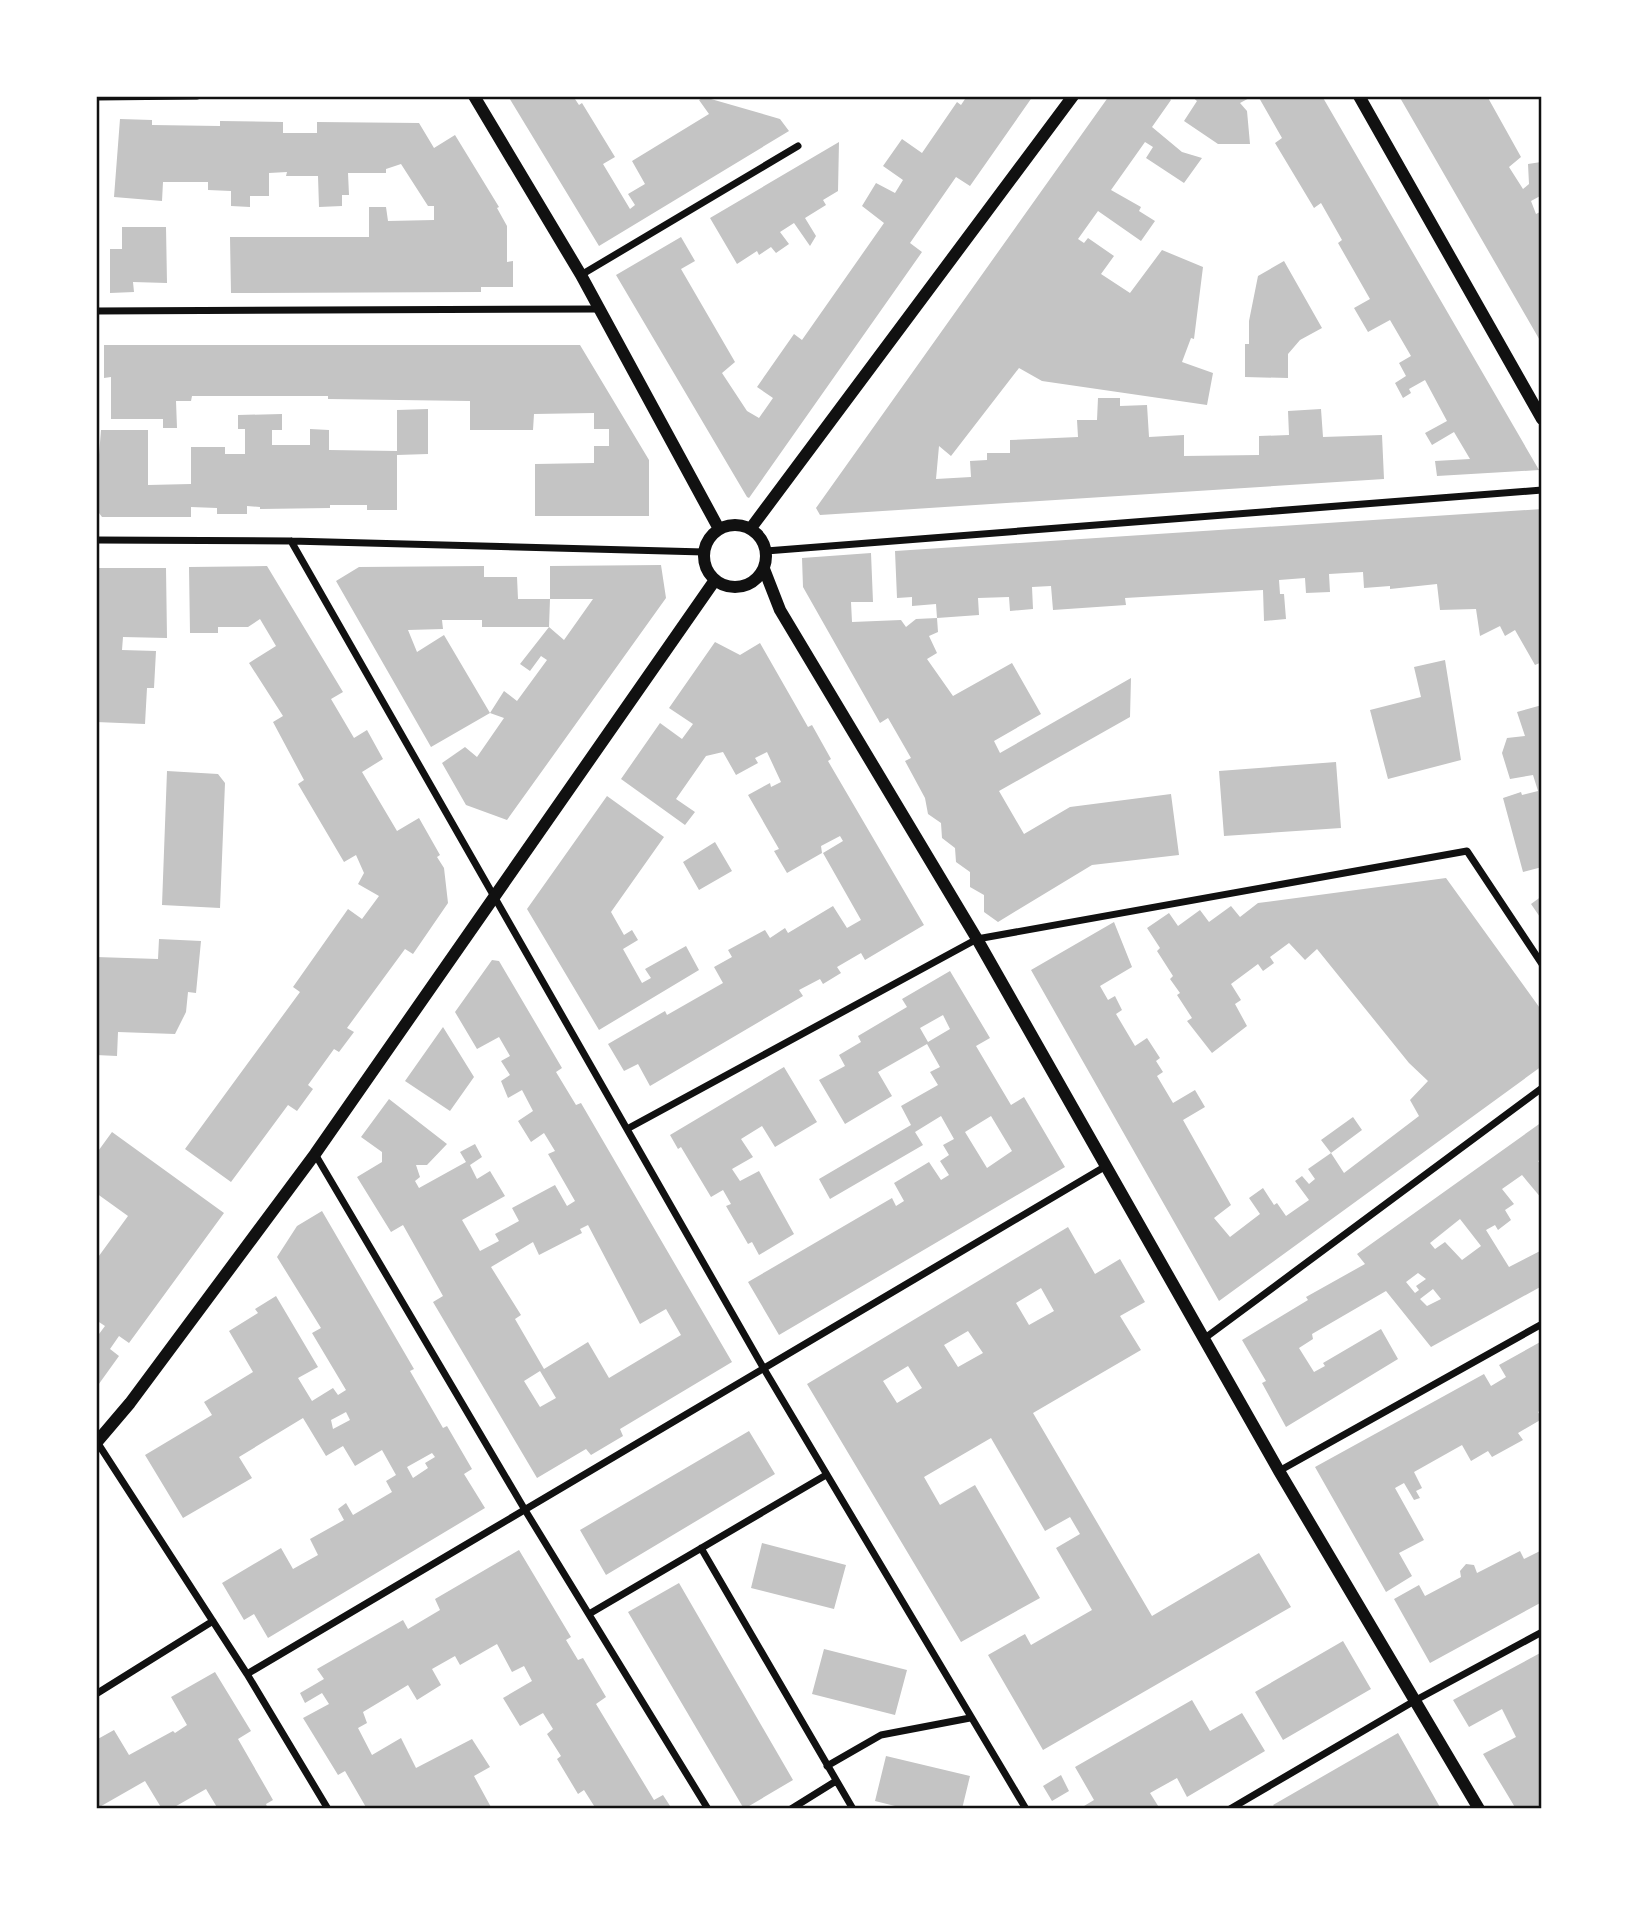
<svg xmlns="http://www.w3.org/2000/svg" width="1638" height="1905" viewBox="0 0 1638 1905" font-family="Lato,sans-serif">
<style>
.building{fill:#c4c4c4;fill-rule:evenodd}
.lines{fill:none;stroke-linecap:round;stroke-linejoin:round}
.minor{stroke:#111;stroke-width:7}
.tertiary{stroke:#111;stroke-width:12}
.neatline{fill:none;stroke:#111;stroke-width:2.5}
</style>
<rect width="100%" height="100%" fill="#fff"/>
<path class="building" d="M508 96H573L579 105 582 103 615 157 603 164 630 209 635 205 628 194 645 184 632 161 709 114 699 100 704 97 780 119 789 131 599 246Z
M967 96H1033L970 186 956 177 910 243 922 252 749 498 747 497 616 275 681 237 695 261 681 269 735 362 722 373 747 411 759 418 773 398 757 387 794 334 802 340 884 223 862 206 876 183 895 193 903 180 883 166 902 139 922 153 957 102 961 105Z
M1109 96H1167L1171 100 1152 127 1182 152 1202 158 1184 183 1146 158 1153 147 1145 142 1111 190 1141 207 1139 211 1155 221 1141 241 1098 211 1078 239 1084 243 1088 238 1114 256 1101 274 1130 293 1162 250 1203 267 1194 339 1191 338 1182 362 1213 373 1207 405 1042 381 1019 368 951 456 939 446 936 479 971 477 970 461 987 460V453H1010V440L1078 437 1077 420H1097L1098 398H1120V406L1147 405 1149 437 1184 435V456L1259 455V436L1289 435 1288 411 1321 409 1323 437 1382 435 1384 479 820 515 816 508Z
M1191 96H1253L1240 103 1247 111 1250 144H1218L1184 121 1197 101Z
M1258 96H1322L1539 470 1437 476 1435 461 1470 459 1454 432 1432 445 1425 433 1447 421 1425 380 1409 389 1411 393 1403 398 1395 383 1406 376 1399 363 1411 356 1390 320 1368 332 1354 308 1370 299 1338 243 1342 240 1321 203 1314 208 1275 143 1282 138Z
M1399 96H1487L1521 157 1509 167 1523 189 1529 184 1528 164 1541 162 1542 195 1531 201 1536 214 1542 211V344Z
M120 119 152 120V125L220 126V121L283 122V133H317V122L419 123 434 148 455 135 499 207 497 208 507 226V262L513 261V287H481V292L231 293 230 237H369V207H386L388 221 434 220V206H428L401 164 386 169V173H348L349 195H342V206L319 207 318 176H286L287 172 269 173V196H250V207L231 206V191L208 190V182H163L162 201 114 197Z
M839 142 838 191 823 200 826 205 805 218 816 236 810 246 794 223 780 232 789 244 776 253 771 247 759 255 757 251 737 264 710 218Z
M122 227H166L167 283 133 282 134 292 110 293V249H122Z
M1284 261 1322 328 1300 340 1288 354V378L1245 377V344H1249V321L1258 276Z
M104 345H580L649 460V516H535V464L594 463V446H609V429H594V413L534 414 533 430H470V401L328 399V396H192L191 401H176L177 428H163V419H111V377L104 378Z
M428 409V454L397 455V510H367V505H330V508L260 509V507L247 506V514H217V508L191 507V517H102L96 509V455H99L101 430H148V485L191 484V447H225V454H245V429H238V415L282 414V430H272V445H310V429L329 430V450L397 451V410Z
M1542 509V662L1535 665 1515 630 1505 636 1500 626 1480 636 1476 609 1440 610 1437 584 1390 589V586L1364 588 1363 572 1329 574 1330 592 1306 593 1305 578 1279 580 1280 594H1284L1286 619 1264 621 1263 590 1125 598 1126 605 1053 610 1051 586 1032 587 1033 609 1010 611 1009 597 978 598 979 615 937 618 936 604 912 606V597L897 598 895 551Z
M871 553 873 602H851L852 622 901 620 906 627 916 619 937 618 938 632 929 636 937 653 927 659 953 696 1012 663 1041 714 994 741 1000 753 1131 678 1130 717 999 791 1024 834 1070 807 1171 794 1179 855 1092 865 998 922 984 912V895L970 887V872L956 862 955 848 942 838 941 823 928 814 925 798 905 761 911 758 888 718 880 723 803 587 802 558Z
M661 565 666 598 507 820 466 805 442 763 465 747 477 757 504 718 490 713 504 691 517 701 547 660 541 656 530 671 520 664 549 627H482V620H442L443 629 408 630 417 652 444 635 490 713 431 747 336 581 359 567 484 566V577H517L518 599H550V566ZM550 599H593L564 640 549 627Z
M267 566 343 692 331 699 354 738 367 730 383 759 362 772 397 831 419 818 440 855 437 857 444 868 448 903 413 954 405 949 347 1028 354 1032 339 1052 334 1049 308 1085 313 1089 297 1111 288 1105 231 1182 185 1149 300 992 293 987 348 909 362 919 379 896 358 884 364 873 356 855 344 862 298 784 304 780 273 722 283 716 249 663 276 646 260 619 248 627H218V633H190L189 567Z
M96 568H166L167 638 123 637 122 650 156 651 154 688H147L145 724 96 722Z
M715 642 740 655 760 643 808 727 812 725 831 759 828 761 924 925 865 960 861 953 837 967 841 973 823 984 820 979 799 990 803 996 650 1086 638 1064 624 1071 608 1044 665 1011 667 1015 723 983 714 967 732 957 728 950 765 930 770 938 785 928 788 933 833 906 847 928 861 920 823 853 843 841 840 836 821 846 822 853 787 873 774 851 779 849 748 795 770 783 771 787 781 782 767 752 755 758 758 763 736 775 723 752 706 756 676 799 695 812 685 825 621 779 660 723 682 739 693 724 669 708Z
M1445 660 1461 760 1388 779 1370 710 1421 697 1414 667Z
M1542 705V867L1523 872 1503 798 1521 792 1522 795 1538 791 1533 775 1510 779 1502 753 1507 738 1525 736 1517 712Z
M1336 762 1341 828 1224 836 1219 771Z
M167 771 218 774 225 783 220 908 162 905Z
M607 796 664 837 611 912 624 935 632 930 638 940 623 949 642 983 651 978 645 969 686 946 699 970 599 1030 527 909Z
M715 842 732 871 699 890 683 862Z
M1446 878 1542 1011V1066L1219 1301 1031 970 1114 922 1132 967 1100 986 1108 1000 1115 996 1122 1010 1116 1014 1135 1046 1147 1038 1160 1058 1156 1061 1163 1072 1157 1076 1173 1103 1195 1090 1205 1107 1183 1120 1231 1205 1214 1218 1230 1237 1260 1214 1249 1198 1263 1188 1274 1205 1277 1203 1286 1216 1309 1200 1295 1181 1302 1176 1309 1184 1315 1179 1308 1169 1331 1153 1344 1173 1419 1116 1410 1100 1428 1081 1409 1063 1317 949 1305 960 1289 943 1270 957 1274 963 1263 971 1258 964 1231 984 1241 1000 1235 1004 1247 1026 1212 1053 1187 1021 1192 1018 1177 995 1180 993 1170 979 1173 976 1157 951 1160 948 1147 928 1169 913 1178 926 1200 910 1209 922 1231 906 1240 917 1258 903Z
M1542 896V920L1531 904Z
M159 939 201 941 196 993 188 992 186 1012 175 1034 118 1032 117 1056 96 1055V957L158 959Z
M492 960 499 961 562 1068 556 1072 576 1105 581 1103 732 1362 620 1429 623 1436 591 1455 586 1449 537 1478 433 1302 443 1296 403 1225 391 1232 357 1177 382 1162V1152L361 1137 389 1099 447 1144 427 1165H416L420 1177 415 1181 419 1188 466 1162 460 1152 475 1144 482 1157 470 1165 477 1179 490 1171 505 1196 462 1220 480 1251 499 1241 495 1234 519 1221 512 1208 555 1185 567 1206 575 1201 548 1154 555 1151 544 1133 531 1142 518 1121 533 1111 522 1090 508 1098 501 1081 510 1075 501 1061 510 1056 499 1037 477 1049 455 1012ZM588 1225 640 1324 666 1309 681 1335 609 1378 588 1342 544 1369 515 1319 521 1315 491 1267 533 1242 539 1255 582 1233 580 1229ZM540 1371 556 1398 540 1407 524 1381Z
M950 971 990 1038 976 1046 1011 1105 1024 1097 1065 1167 779 1335 748 1282 892 1198 896 1206 904 1201 894 1183 929 1162 941 1180 949 1175 940 1161 949 1155 943 1145 954 1139 941 1116 915 1132 923 1145 830 1199 819 1179 911 1125 901 1106 938 1085 930 1072 940 1067 927 1044 878 1072 892 1096 845 1124 819 1080 845 1066 839 1055 861 1042 858 1036 907 1007 902 999ZM943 1015 950 1029 928 1042 920 1028ZM991 1116 1012 1151 987 1168 965 1132Z
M443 1027 474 1077 450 1111 405 1081Z
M784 1067 817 1122 775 1147 762 1126 741 1139 753 1157 732 1169 740 1181 759 1171 794 1234 759 1255 752 1242 748 1244 726 1206 731 1204 723 1190 711 1197 681 1147 678 1149 670 1135Z
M1353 1117 1362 1130 1331 1153 1321 1140Z
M1542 1122V1159L1538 1161 1542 1167V1199L1522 1175 1502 1189 1514 1204 1505 1210 1511 1220 1498 1230 1495 1225 1486 1230 1509 1267 1542 1250V1286L1431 1347 1386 1291 1312 1334 1313 1339 1299 1348 1314 1372 1325 1366 1323 1363 1381 1329 1398 1359 1286 1427 1262 1383 1266 1381 1242 1340 1308 1300 1306 1297 1365 1264 1357 1254ZM1460 1219 1481 1246 1462 1260 1445 1242 1435 1249 1430 1243ZM1418 1273 1426 1279 1416 1286 1419 1290 1415 1293 1406 1282ZM1433 1289 1441 1299 1427 1306 1420 1299Z
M112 1132 224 1213 129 1343 119 1336 110 1349 119 1356 96 1388V1338L105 1326 96 1320V1260L128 1216 96 1193V1154Z
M322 1211 414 1369 410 1371 443 1428 447 1426 472 1469 464 1474 485 1508 268 1638 254 1614 244 1620 222 1583 281 1548 293 1569 318 1555 310 1539 344 1520 338 1509 346 1503 353 1515 392 1492 386 1481 396 1475 382 1450 355 1466 343 1446 326 1456 303 1418 239 1457 252 1478 183 1518 145 1455 212 1415 204 1402 253 1372 229 1331 258 1313 255 1309 276 1296 318 1367 298 1378 312 1401 333 1388 338 1395 346 1390 312 1333 321 1328 277 1257 297 1226ZM346 1412 350 1420 333 1429 331 1420ZM432 1453 435 1457 425 1463 428 1468 413 1478 407 1467Z
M1068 1227 1095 1274 1120 1259 1145 1302 1120 1316 1141 1350 1033 1413 1152 1616 1259 1553 1291 1607 1043 1750 988 1655 1025 1634 1031 1645 1092 1610 1056 1548 1080 1534 1070 1517 1045 1531 991 1438 924 1477 940 1505 975 1485 1040 1598 961 1642 807 1384ZM1041 1288 1054 1311 1029 1325 1016 1303ZM968 1331 983 1353 958 1367 944 1345ZM908 1366 922 1388 897 1403 883 1381Z
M1542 1341V1409L1538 1412 1542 1419 1518 1433 1523 1440 1492 1457 1488 1451 1471 1461 1462 1445 1414 1472 1422 1488 1416 1491 1420 1498 1414 1500 1404 1483 1395 1488 1424 1540 1399 1553 1412 1576 1386 1592 1315 1467 1484 1374 1491 1386 1506 1377 1499 1365Z
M749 1431 775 1474 606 1575 580 1530Z
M762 1543 846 1565 834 1609 751 1588Z
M519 1550 571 1637 566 1640 578 1660 583 1658 606 1697 596 1704 654 1800 663 1795 672 1809H596L584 1790 578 1794 557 1759 561 1756 547 1734 553 1729 543 1713 520 1726 503 1698 532 1681 524 1666 512 1672 497 1644 460 1665 455 1656 432 1669 441 1685 417 1700 408 1685 363 1712 367 1723 358 1728 372 1755 401 1738 416 1768 472 1739 490 1767 474 1776 492 1809H367L345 1771 338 1775 303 1718 329 1704 322 1693 305 1703 300 1693 324 1679 317 1669 403 1620 408 1629 440 1610 435 1599Z
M1542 1550V1602L1430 1663 1394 1599 1419 1585 1425 1596 1461 1577 1460 1571 1466 1564 1474 1565 1477 1573 1520 1551 1524 1559Z
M679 1583 793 1780 744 1809 628 1612Z
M1343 1641 1371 1689 1283 1740 1255 1692Z
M824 1649 907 1670 895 1715 812 1694Z
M1542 1652V1804L1533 1809H1516L1483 1754 1516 1737 1502 1709 1469 1727 1453 1700Z
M215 1672 251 1731 238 1739 273 1800 266 1804 268 1809H218L206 1789 171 1809H162L145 1781 96 1809V1740L114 1730 129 1755 173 1731 175 1733 187 1725 171 1697Z
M1192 1700 1210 1731 1242 1713 1265 1751 1187 1797 1177 1778 1150 1793 1160 1809H1079L1094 1800 1075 1767Z
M1398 1733 1441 1809H1276L1273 1805Z
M886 1756 970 1776 962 1809H907L875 1801Z
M1061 1775 1069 1791 1052 1801 1043 1786Z"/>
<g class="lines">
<path class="minor" d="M96 97 197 96
M581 275 798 146
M96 311 599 309
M96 540 291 541 704 552
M291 541 764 1369 1026 1809
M766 551 1542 490
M627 1129 977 939 1467 851 1542 964
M315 1154 525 1510 708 1809
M1205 1338 1542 1088
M97 1442 247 1674 328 1809
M1279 1471 1542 1324
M701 1548 853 1809
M589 1614 826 1475
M247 1674 1106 1166
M96 1694 213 1621
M827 1766 881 1735 970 1718
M791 1809 836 1781
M1230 1809 1416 1700 1542 1632"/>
<path class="tertiary" d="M474 96 581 275 719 529
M1359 96 1542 419
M704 556a31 31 0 1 1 62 0a31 31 0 1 1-62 0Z
M751 528 1073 96
M764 569 780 610 977 939 1279 1471 1479 1809
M96 1443 130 1403 315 1154 715 580"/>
</g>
<rect width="1638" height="1905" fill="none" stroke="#ffffff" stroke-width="196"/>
<rect x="98" y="98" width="1442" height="1709" class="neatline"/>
</svg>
